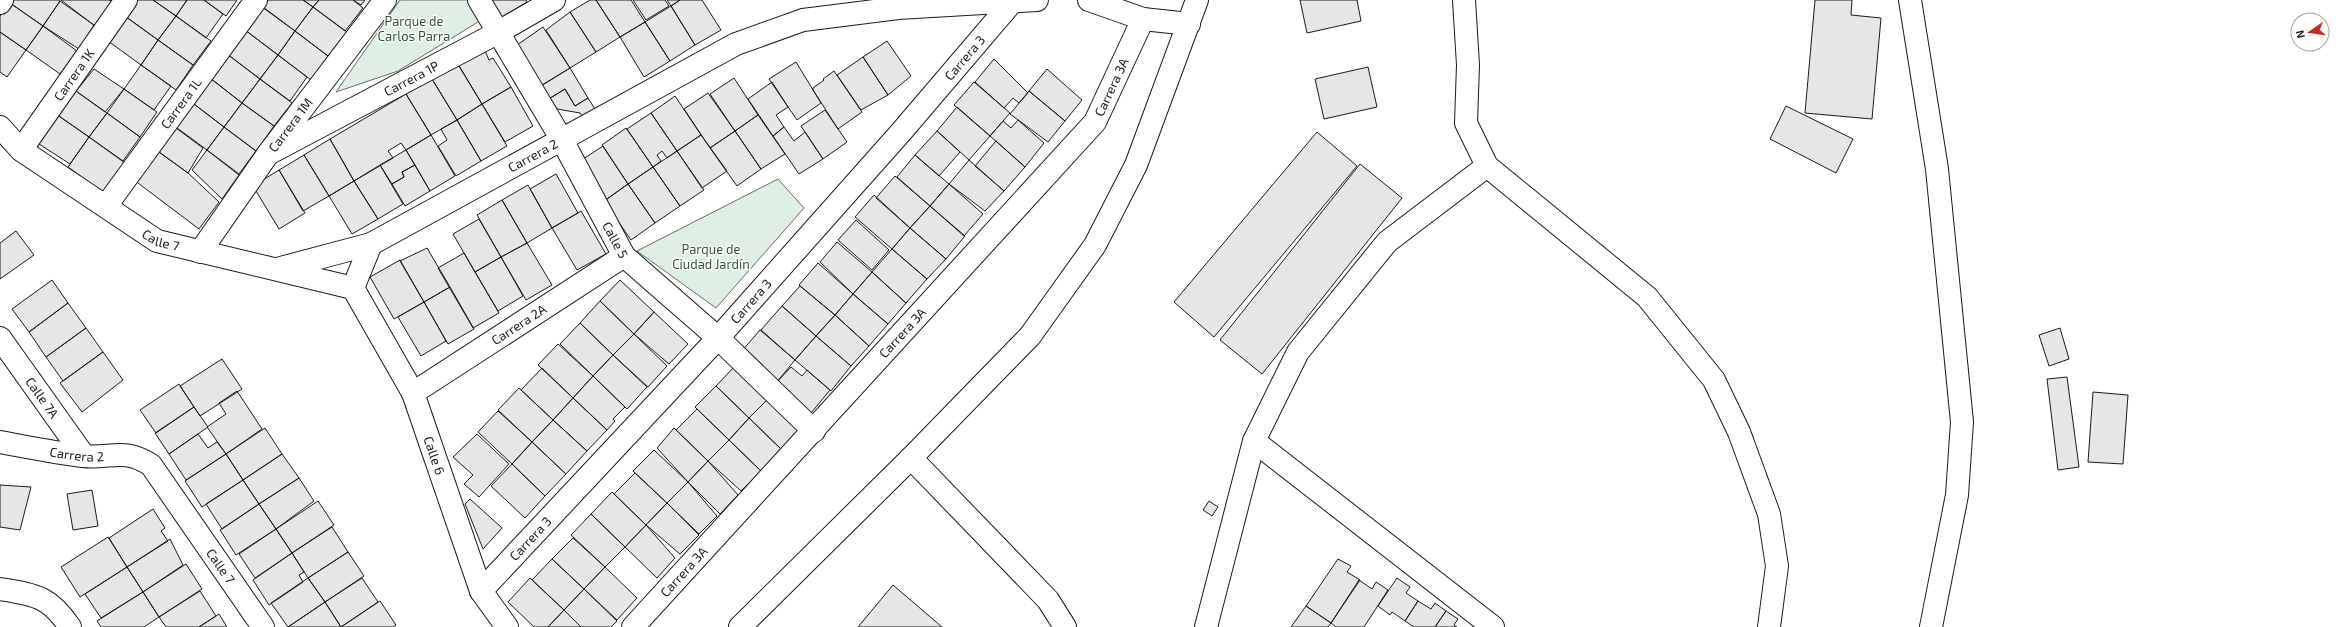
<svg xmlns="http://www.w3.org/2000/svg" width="2342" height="627" viewBox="0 0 2342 627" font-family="'Exo 2',sans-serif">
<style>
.green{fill:#e0efe3;stroke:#6a6a6a}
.building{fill:#e6e6e6;stroke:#1a1a1a}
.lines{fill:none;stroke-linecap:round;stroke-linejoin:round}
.minor-casing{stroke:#1a1a1a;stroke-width:24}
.major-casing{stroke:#1a1a1a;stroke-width:24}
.minor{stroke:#fff;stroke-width:22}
.major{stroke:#fff;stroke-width:22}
.labels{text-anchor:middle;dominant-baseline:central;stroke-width:3;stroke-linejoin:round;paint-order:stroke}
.park-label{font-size:13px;fill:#2b5a34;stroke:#fff}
.street-label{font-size:13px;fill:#1a1a1a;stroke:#fff}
</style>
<rect width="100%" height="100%" fill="#fff"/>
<path class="green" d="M400 0H471L483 19 398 71 336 92Z
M778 179 804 208 716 308 637 251Z"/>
<path class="building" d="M11 0H58L60 1 43 26 10 3Z
M61 0H109L112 1 95 26Z
M137 0H153L176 16 158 40 125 16Z
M153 0H187L176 16Z
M187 0H204L223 14 206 38 176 16Z
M204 0H237L226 16Z
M268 0H303L313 7 295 31 263 7Z
M303 0H319L313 7Z
M319 0H353L363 8 345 31 313 7Z
M353 0H365L361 5Z
M486 0H526L527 2 497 20Z
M590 0H596L620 37 596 52 570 12Z
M596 0H631L645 22 620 37Z
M633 0H665L669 6 646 20Z
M667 0H680L671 6Z
M680 0H702L721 30 695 45 671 6Z
M1300 0H1357L1361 21 1307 33Z
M1815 0H1852L1851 15 1881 18 1872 119 1805 113Z
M60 1 94 25 79 49 43 26Z
M10 3 43 26 26 50 0 32V16Z
M671 6 695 45 670 61 645 22Z
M262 7 295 31 278 55 245 30Z
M313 7 347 32 328 56 295 31Z
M570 12 596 52 570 68 546 30Z
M176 16 211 41 193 65 158 40Z
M126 17 158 40 141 65 108 41Z
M645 22 670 61 644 77 620 37Z
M43 26 77 51 60 74 26 50Z
M543 27 570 68 542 85 517 45Z
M245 30 278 55 260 79 227 54Z
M295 31 328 56 311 80 278 55Z
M0 32 26 50 7 77 0 72Z
M158 40 193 65 176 90 141 65Z
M887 41 911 76 888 95 863 57Z
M485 51 489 60 493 58 511 87 482 104 458 64Z
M227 54 260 79 242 103 210 78Z
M278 55 307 77 290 101 260 79Z
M863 57 888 95 861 110 837 75Z
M994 59 1028 93 1019 103 1013 98 1004 108 975 82Z
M796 62 821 103 797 120 769 79Z
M457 63 482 104 457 120 432 79Z
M141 65 171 86 154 110 124 89Z
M1368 67 1377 107 1324 119 1315 79Z
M570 68 588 98 575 106 565 89 549 99 541 86Z
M94 69 124 89 105 112 76 91Z
M1047 69 1082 100 1065 121 1029 91Z
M834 71 862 112 838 129 813 90V88L824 80 823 79Z
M210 78 242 103 224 127 190 101Z
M734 78 758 115 735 131 710 94Z
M260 79 292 103 274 126 242 103Z
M432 79 457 120 431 135 406 94Z
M772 82 788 107 776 115 784 127 773 136 748 99Z
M974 82 1010 113 990 136 954 105Z
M511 87 533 126 505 142 482 104Z
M73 89 107 113 89 137 56 114Z
M124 89 157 112 140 137 107 113Z
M565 89 575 106 588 98 595 109 582 116 580 113 557 109 550 98Z
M1029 91 1065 121 1048 142 1010 114Z
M708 93 735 131 710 148 684 109Z
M406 94 431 135 406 150 401 143 388 151 393 158 354 181 330 139Z
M675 96 701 135 677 151 651 113Z
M190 101 224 127 207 150 173 125Z
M242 103 274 126 256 151 224 127Z
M482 104 507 146 481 161 457 120Z
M1786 106 1853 139 1836 173 1770 139Z
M957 107 990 136 969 160 937 131Z
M825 110 847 142 823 159 801 126Z
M107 113 140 137 123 161 89 137Z
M651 113 677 151 667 158 662 151 657 155 661 161 653 167 627 129Z
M56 114 89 137 70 164 36 142Z
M758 115 785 154 761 169 735 131Z
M457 120 481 161 456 176 438 146 447 140 441 129Z
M1018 120 1044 143 1025 167 990 136 1003 121 1011 128Z
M172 125 203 148 188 173 155 149Z
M224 127 256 151 239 174 207 150Z
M784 127 794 141 805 132 823 159 799 174 773 136Z
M626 128 653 167 628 184 602 145Z
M735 131 761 169 737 186 710 148Z
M937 131 960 152 939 176 915 155Z
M1317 132 1357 166 1214 337 1174 302Z
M431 135 455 176 430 191 406 150Z
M701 135 727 171 702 188 677 151Z
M89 137 125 163 104 193 68 167Z
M330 139 354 181 329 196 304 155Z
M996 141 1025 167 1004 191 975 166Z
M603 146 628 184 603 202 577 163Z
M156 150 188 173 219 202 199 229 134 180Z
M207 150 239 175 222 199 192 170Z
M406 150 415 165 402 172 404 177 392 184 380 165Z
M677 151 704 190 680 206 653 167Z
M304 155 329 196 303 211 279 170Z
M915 155 949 184 930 206 897 177Z
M969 160 1004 191 985 211 949 184Z
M1360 164 1402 198 1262 374 1220 340Z
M380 165 403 204 378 219 354 181Z
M415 165 430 191 405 206 392 184 404 177 402 172Z
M653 167 680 206 655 223 628 184Z
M279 170 305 213 279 229 253 186Z
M556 174 578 213 552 228 530 189Z
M895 176 930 206 910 228 876 198Z
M354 181 378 219 352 234 329 196Z
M628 184 655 223 631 240 604 201Z
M949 184 983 214 964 236 930 206Z
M528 185 552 228 527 243 502 200Z
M874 195 910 228 892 249 855 217Z
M502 200 527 243 501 257 477 215Z
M930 206 965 236 946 259 910 228Z
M581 211 606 254 577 270 552 228Z
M479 219 501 257 475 272 453 234Z
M856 220 889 250 872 270 838 240Z
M910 228 946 259 927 279 892 249Z
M16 231 34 255 0 279V243Z
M837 242 872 272 853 294 820 262Z
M527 243 552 285 526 300 501 257Z
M427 248 450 287 424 302 400 261Z
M892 249 927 279 906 303 872 272Z
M464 253 499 313 473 328 438 268Z
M501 257 523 296 498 311 475 272Z
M400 260 424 302 394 319 370 277Z
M818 263 853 294 835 315 799 285Z
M872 272 906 303 888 324 853 294Z
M52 280 68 303 29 332 12 309Z
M620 280 654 312 634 334 600 301Z
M800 286 835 315 816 336 782 306Z
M450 287 474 329 448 344 424 302Z
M853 294 888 324 869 346 835 315Z
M600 301 634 334 613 355 580 323Z
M424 302 446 341 421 356 398 317Z
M68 303 86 328 46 357 29 332Z
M782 306 816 336 795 360 761 330Z
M654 312 688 344 669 364 634 334Z
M835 315 869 346 851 366 816 336Z
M580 323 613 355 593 376 560 344Z
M86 328 103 352 63 381 46 357Z
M2060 328 2069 359 2049 366 2039 335Z
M760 330 795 360 776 383 741 352Z
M634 334 667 366 648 387 613 355Z
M816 336 851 366 831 391 795 360Z
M558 344 593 376 573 398 538 365Z
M103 352 123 380 82 412 60 383Z
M613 355 647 387 627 409 593 376Z
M222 359 242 389 200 416 180 386Z
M736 365 770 397 749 418 716 386Z
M791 367 802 376 807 370 830 390 811 413 776 383Z
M542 368 573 398 553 420 521 390Z
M593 376 625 407 613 419 615 421 607 430 573 398Z
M2067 377 2079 467 2058 470 2047 379Z
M179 384 194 407 156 433 140 410Z
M716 386 749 418 729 440 695 407Z
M519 388 553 420 532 442 498 410Z
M237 391 262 429 226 454 207 427 226 414 219 403Z
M2093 392 2128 395 2123 464 2088 462Z
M770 397 803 429 782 450 749 418Z
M573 398 607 430 587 451 553 420Z
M194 407 208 427 169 454 155 433Z
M697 409 729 440 708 461 676 430Z
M498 411 532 442 512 464 478 432Z
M749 418 782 450 761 471 729 440Z
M553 420 587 451 566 474 532 442Z
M265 428 282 454 243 480 226 454Z
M674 428 708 461 688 482 657 448Z
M198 434 208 448 217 442 226 454 186 480 169 454Z
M477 434 509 464 479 497 464 484 473 475 453 457Z
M729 440 761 471 741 491 708 461Z
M532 442 566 474 545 496 512 464Z
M654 450 688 482 667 503 633 471Z
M226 454 243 480 202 507 185 481Z
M282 454 299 478 259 504 243 480Z
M708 461 738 495 720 514 688 482Z
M512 464 545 496 525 518 491 486Z
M635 473 667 503 646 525 614 494Z
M299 478 314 501 276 529 259 504Z
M243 480 259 504 222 529 206 504Z
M688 482 717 516 699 534 667 503Z
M0 485 31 487 20 530 0 527Z
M92 490 98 526 73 530 67 494Z
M612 492 646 525 625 547 591 514Z
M470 499 502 528 483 549 465 504Z
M318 501 334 525 292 553 276 529Z
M1209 501 1218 507 1212 516 1203 510Z
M667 503 699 535 680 554 646 525Z
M259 504 276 529 236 555 220 530Z
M153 509 165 528 161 531 168 541 127 567 109 538Z
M591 514 625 547 605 567 571 535Z
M646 525 675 558 657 578 625 547Z
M332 527 348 552 308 578 292 553Z
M276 529 292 553 255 578 239 554Z
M108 537 127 567 80 597 61 567Z
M573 538 605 567 584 589 552 559Z
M170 539 183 565 143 592 127 567Z
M348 552 364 576 325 602 308 578Z
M292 553 304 572 299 575 303 582 269 605 253 580Z
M552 559 584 589 564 610 532 580Z
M1338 559 1351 566 1347 572 1360 580 1331 623 1306 606Z
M186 564 202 589 159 617 143 592Z
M127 567 143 592 101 618 85 594Z
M605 567 637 598 617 620 584 589Z
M308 578 325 602 288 627 271 603Z
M362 578 378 602 341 627 325 602Z
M530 578 564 610 548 627H534L508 602Z
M1397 578 1410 587 1406 593 1418 601 1405 621 1392 612 1390 615 1378 606Z
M1359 580 1372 589 1376 582 1388 590 1364 627H1336L1331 623Z
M893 585 942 627H858Z
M584 589 617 621 611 627H581L564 610Z
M200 591 216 616 199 627H166L159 617Z
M143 592 159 617 144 627H101L97 621Z
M380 601 396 625 393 627H341Z
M1418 601 1431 609 1435 603 1446 611 1435 627H1414L1405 621Z
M325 602 341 627H288L294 623Z
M1306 606 1331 623 1328 627H1291Z
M564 610 581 627H548Z
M1446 611 1458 619 1454 625 1457 627H1435Z
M219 614 227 627H199L216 616Z"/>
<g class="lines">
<defs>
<g id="minor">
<path id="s1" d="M479 0 562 140 624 256 718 338 814 431"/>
<path d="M1089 0 1143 19 1189 24"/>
<path d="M0 3 2 0"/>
<path id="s2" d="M0 127 21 150 157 241 353 288"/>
<path id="s3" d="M21 150 126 0"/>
<path id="s4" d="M268 154 497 33 554 0"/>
<path id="s5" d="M106 206 256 0"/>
<path id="s6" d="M200 252 268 154 385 0"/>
<path d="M277 269 371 244"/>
<path id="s7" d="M353 288 371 244 736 44 803 20 898 8 1037 0"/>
<path id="s8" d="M353 288 413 393 481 591 507 627"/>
<path id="s9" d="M0 338 84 456"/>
<path id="s10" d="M413 393 624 256"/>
<path d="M1254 441 1493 627"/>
<path id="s11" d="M0 442C27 447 55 453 83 456 111 459 123 447 151 465L263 627"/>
<path d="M911 458 1048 600 1065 627"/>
<path d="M0 589C36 595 49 596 70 627"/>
<path id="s12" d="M481 591 718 338 902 131 1012 2"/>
<path id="s13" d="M633 627 1095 122 1143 19"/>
<path d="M1206 627 1254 441 1298 352 1387 242 1487 166"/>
</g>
<path id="major" d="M1464 0 1468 65 1466 123 1487 166 1647 297 1714 380 1739 432 1769 514 1777 566 1769 627
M1910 0 1937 169 1962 422 1957 495 1931 627
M740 627 911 458 1030 336 1095 245 1136 165 1197 0"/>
</defs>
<use href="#minor" class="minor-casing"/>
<use href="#major" class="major-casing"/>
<use href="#minor" class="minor"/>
<use href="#major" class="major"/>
</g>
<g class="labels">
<g class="park-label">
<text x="414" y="21">Parque de<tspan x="414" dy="15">Carlos Parra</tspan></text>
<text x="711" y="249">Parque de<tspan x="711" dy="15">Ciudad Jardín</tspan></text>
</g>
<g class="street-label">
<text stroke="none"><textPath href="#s12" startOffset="720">Carrera 3</textPath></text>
<text stroke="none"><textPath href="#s3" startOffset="92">Carrera 1K</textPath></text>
<text stroke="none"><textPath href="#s4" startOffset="162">Carrera 1P</textPath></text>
<text stroke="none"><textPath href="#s13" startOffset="723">Carrera 3A</textPath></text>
<text stroke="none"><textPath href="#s5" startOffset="127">Carrera 1L</textPath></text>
<text stroke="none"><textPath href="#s6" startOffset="156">Carrera 1M</textPath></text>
<text stroke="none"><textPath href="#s7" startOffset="232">Carrera 2</textPath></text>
<text stroke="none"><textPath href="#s2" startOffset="198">Calle 7</textPath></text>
<text stroke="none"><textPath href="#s1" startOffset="276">Calle 5</textPath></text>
<text stroke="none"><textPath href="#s12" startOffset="396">Carrera 3</textPath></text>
<text stroke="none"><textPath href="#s10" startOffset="126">Carrera 2A</textPath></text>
<text stroke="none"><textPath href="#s13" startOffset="399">Carrera 3A</textPath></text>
<text stroke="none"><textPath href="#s9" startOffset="73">Calle 7A</textPath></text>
<text stroke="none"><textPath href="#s11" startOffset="78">Carrera 2</textPath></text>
<text stroke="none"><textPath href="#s8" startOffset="187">Calle 6</textPath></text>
<text stroke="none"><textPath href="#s12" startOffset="72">Carrera 3</textPath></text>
<text stroke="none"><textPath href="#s11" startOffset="277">Calle 7</textPath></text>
<text stroke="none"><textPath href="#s13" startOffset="75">Carrera 3A</textPath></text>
</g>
</g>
<g transform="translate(2310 32) rotate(257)"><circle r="19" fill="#ffffff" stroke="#a3a3a3"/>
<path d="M0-3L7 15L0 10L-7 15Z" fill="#c62828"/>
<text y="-6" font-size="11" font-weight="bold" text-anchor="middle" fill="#1a1a1a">N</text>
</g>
</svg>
